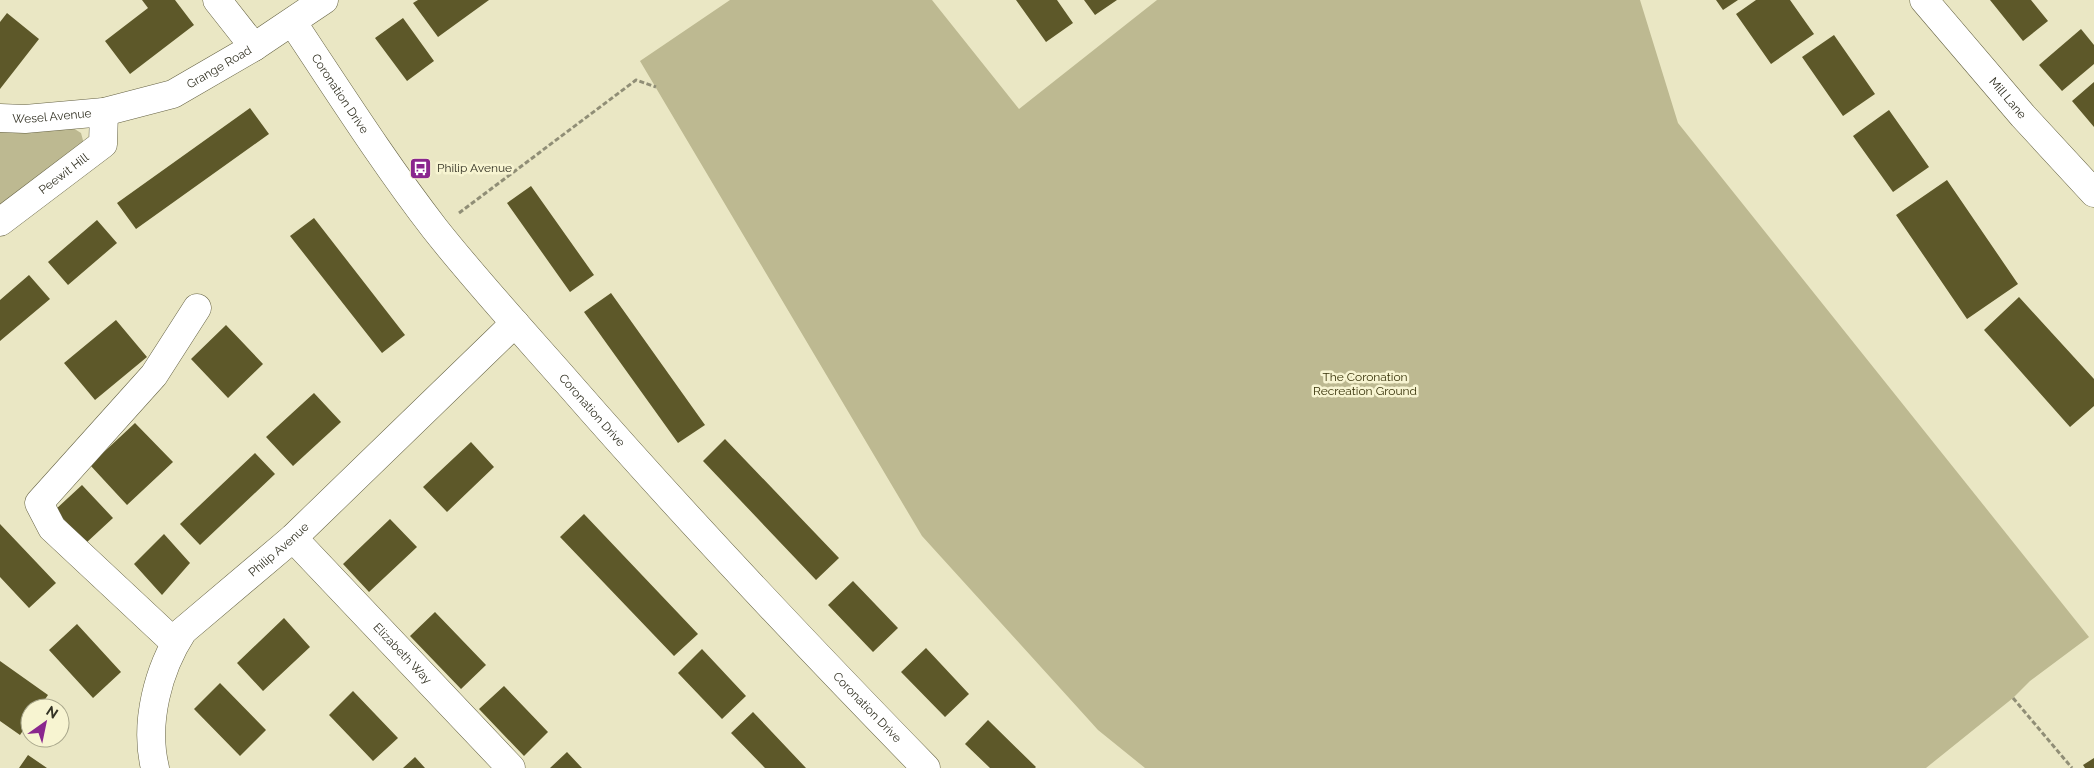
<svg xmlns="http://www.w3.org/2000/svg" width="2094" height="768" viewBox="0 0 2094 768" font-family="Raleway,sans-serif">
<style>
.green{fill:#bdb991}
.building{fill:#5d5829}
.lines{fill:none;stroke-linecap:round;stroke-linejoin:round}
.minor-casing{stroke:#656243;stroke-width:29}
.tertiary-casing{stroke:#656243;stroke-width:29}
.path{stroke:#908e76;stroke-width:3;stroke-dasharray:5 2.5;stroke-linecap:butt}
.minor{stroke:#fff;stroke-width:28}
.tertiary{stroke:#fff;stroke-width:28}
.labels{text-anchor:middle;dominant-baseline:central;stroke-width:5;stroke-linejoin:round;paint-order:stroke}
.street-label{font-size:12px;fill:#343325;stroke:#f7f4d1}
.poi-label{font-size:12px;fill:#343325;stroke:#f7f4d1;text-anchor:start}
.park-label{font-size:12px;fill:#373209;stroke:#f7f4d1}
</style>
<rect width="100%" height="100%" fill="#eae7c4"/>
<path class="green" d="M730 0H932L1019 109 1157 0H1640L1678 123 2089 637 2030 681 2013 698 1926 768H1145L1098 730 922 536 640 61Z
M73 128 81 133 84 144 0 207V130Z"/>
<path class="building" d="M142 0H175L194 25 130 74 105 41 148 8Z
M418 0H489L438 37 413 3Z
M1016 0H1057L1073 23 1046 42Z
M1084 0H1117L1095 15Z
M1716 0H1738L1723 10Z
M1756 0H1790L1814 34 1771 64 1736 14Z
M1990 0H2031L2048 21 2023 41Z
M7 13 39 39 0 89V22Z
M403 18 434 61 407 81 375 38Z
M2081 29 2094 45V64L2062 91 2039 65Z
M1834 35 1875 94 1843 116 1802 57Z
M2094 82V127L2072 101Z
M250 108 269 134 136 229 117 203Z
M1889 110 1929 167 1893 192 1853 136Z
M1947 180 2018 284 1967 319 1896 215Z
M531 186 594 275 570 292 507 203Z
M314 218 405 335 382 353 290 236Z
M97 220 117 243 68 285 48 262Z
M29 275 50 299 0 341V300Z
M611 293 705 425 678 443 584 312Z
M2019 297 2094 379V406L2070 427 1984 330Z
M116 320 147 357 95 400 64 363Z
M226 325 263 364 228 398 191 359Z
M314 393 341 422 293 466 266 437Z
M135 423 173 462 127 505 90 465Z
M725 439 839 558 816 580 703 461Z
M471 442 494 467 447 512 423 487Z
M255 453 275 474 200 545 180 524Z
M82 485 113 518 86 543 55 510Z
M584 514 698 634 674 656 560 537Z
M390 519 417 547 369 592 343 564Z
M0 524 56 583 29 608 0 577Z
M164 534 190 563 162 595 134 564Z
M853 581 898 628 873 652 828 605Z
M435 612 486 665 461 689 410 636Z
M284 618 310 647 263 691 237 663Z
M77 624 121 672 93 698 49 650Z
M926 648 969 694 945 717 901 672Z
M702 649 746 696 722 719 678 673Z
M0 661 48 695 39 708H30V720L20 735 0 721Z
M220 683 266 730 240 756 194 709Z
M504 686 548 732 524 756 479 709Z
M353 691 398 738 373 761 329 715Z
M753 712 806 768H765L731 733Z
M988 720 1036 767 1035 768H990L965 744Z
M567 752 582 768H550Z
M28 755 47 768H19Z
M415 757 425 768H403Z
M2094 758V768H2085L2083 765Z"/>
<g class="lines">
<defs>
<g id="minor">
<path d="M217 0 254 47"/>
<path id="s1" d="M293 23C339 92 384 163 435 229 477 282 523 332 567 382 683 515 803 642 926 768"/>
<path id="s2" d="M0 222 103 144 104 112"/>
<path id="s3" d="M293 538 511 768"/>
<path d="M175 643 52 528 39 503 154 375 197 308"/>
<path id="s4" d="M155 768C144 723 158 669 183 631L293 538 515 323"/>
</g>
<g id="tertiary">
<path id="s5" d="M1924 0 2023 116 2094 193"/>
<path id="s6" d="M0 118 25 119 104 112 173 94 254 47 324 0"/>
</g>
</defs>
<use href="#minor" class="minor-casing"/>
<use href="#tertiary" class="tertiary-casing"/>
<path class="path" d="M459 213 636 80 656 87
M2013 698 2072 768"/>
<use href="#minor" class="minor"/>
<use href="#tertiary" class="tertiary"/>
</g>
<defs>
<symbol id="bus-square" viewBox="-11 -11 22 22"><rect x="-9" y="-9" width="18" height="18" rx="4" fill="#8a268e" stroke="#f7f4d1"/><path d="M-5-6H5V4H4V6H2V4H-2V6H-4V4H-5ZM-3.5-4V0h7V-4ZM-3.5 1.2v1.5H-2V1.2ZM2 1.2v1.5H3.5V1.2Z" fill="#fff"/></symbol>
</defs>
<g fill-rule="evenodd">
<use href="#bus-square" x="408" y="156" width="25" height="25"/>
</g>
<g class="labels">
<g class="street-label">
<text stroke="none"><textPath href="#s6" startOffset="229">Grange Road</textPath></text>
<text stroke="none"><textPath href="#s1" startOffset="85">Coronation Drive</textPath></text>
<text stroke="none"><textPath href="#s5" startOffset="129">Mill Lane</textPath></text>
<text stroke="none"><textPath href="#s6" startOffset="52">Wesel Avenue</textPath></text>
<text stroke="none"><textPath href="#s2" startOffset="80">Peewit Hill</textPath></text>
<text stroke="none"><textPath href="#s1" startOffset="490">Coronation Drive</textPath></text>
<text stroke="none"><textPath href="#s4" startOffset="269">Philip Avenue</textPath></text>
<text stroke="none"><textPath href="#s3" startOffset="159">Elizabeth Way</textPath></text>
<text stroke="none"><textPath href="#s1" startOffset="895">Coronation Drive</textPath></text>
</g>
<g class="poi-label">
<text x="437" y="168">Philip Avenue</text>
</g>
<g class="park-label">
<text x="1365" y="377">The Coronation<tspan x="1365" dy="14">Recreation Ground</tspan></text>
</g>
</g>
<g transform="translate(45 723) rotate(33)"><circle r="24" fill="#f7f4d1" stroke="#a9a78c"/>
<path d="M0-4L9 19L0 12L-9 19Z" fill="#8a268e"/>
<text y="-8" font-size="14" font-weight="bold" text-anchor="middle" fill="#343325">N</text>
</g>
</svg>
